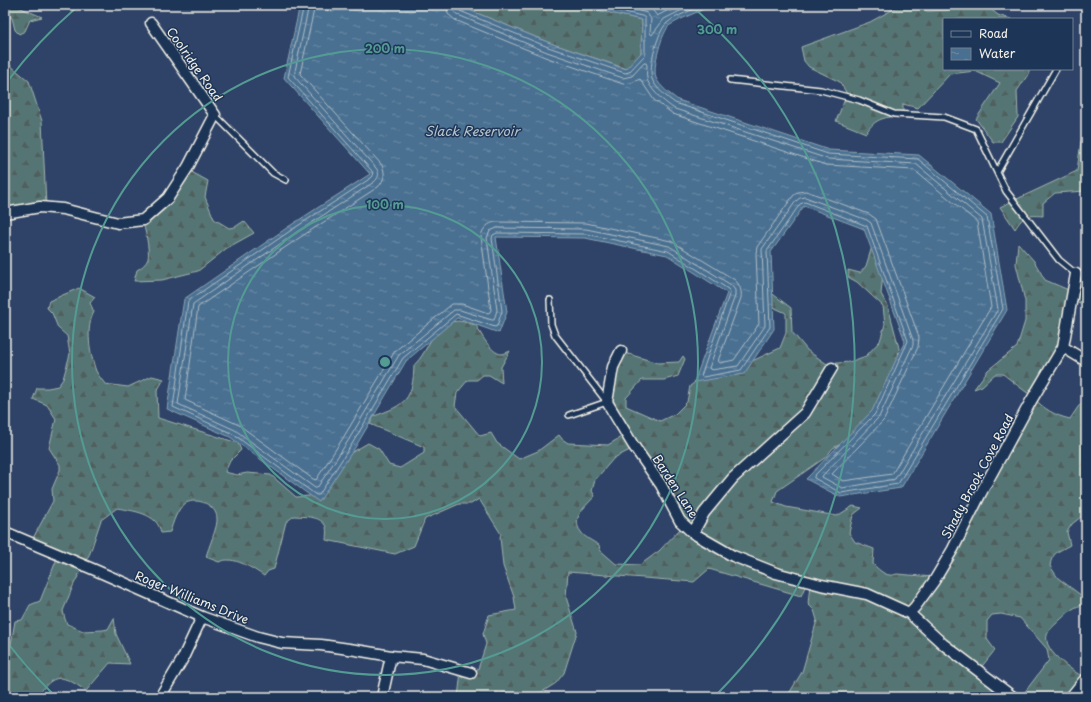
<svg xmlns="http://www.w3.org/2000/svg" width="1091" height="702" viewBox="0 0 1091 702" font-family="'Playpen Sans',sans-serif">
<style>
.forest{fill:url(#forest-firs);stroke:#a4b3ae;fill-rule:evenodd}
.water{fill:url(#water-ripples);stroke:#8da3b4}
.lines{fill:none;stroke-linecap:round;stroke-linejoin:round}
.shore{stroke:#b0bdc5;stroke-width:1}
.lane-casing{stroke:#f4f1e8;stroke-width:8}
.street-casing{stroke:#f4f1e8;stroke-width:13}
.secondary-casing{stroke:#f4f1e8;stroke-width:18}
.lane{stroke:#1d3557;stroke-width:5}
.street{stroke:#1d3557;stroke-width:10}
.secondary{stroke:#1d3557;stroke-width:15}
.ring{fill:none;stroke:#549b93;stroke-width:2}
.labels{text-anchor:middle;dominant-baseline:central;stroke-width:3;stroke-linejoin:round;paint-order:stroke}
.street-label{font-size:12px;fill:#f4f1e8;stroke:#1d3557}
.water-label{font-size:13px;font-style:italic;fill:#b8c4ca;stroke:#1d3557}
.centre{fill:#549b93;stroke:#1d3557;stroke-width:2}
.ring-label{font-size:12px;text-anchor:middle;font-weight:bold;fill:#549b93;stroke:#1d3557;stroke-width:3;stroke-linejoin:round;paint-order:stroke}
</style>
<defs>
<pattern id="forest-firs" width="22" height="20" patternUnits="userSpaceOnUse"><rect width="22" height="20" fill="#557574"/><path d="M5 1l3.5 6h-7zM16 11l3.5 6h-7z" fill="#4f5e5d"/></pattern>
<pattern id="water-ripples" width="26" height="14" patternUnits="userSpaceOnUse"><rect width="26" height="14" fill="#496f91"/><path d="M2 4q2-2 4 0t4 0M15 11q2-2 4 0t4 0" fill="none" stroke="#6d8ba6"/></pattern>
</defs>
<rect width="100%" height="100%" fill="#2e4367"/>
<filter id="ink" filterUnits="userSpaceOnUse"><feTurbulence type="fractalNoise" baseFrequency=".025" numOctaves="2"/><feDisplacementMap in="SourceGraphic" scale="8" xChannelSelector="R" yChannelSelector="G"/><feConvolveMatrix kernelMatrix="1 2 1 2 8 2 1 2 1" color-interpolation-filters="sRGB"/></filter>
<g filter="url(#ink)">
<path class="forest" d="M5 5H14L42 17 30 20 25 31 19 34 15 30 12 18 5 13Z
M457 5H575L642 20 641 54 627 69 550 43Z
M901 5H918L927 11 948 10 953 5H989L988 7 998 15 1011 19H944V69H1029V73L1017 91 1018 117 1001 142H993L976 119 1000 83 975 71 950 74 918 108 903 104V116C886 117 876 117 866 133L836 121 847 94 840 82 809 67 804 61 801 47 870 22Z
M10 65 29 81 42 121 46 205 5 212V70Z
M1086 135V191L1055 193 1043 203V216C1027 215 1024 215 1015 229L1000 207 1077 171 1081 141Z
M186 169 208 181 205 197 214 219 229 228 235 227 244 221 254 233 227 248 198 271 162 280 134 281 137 270C142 267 146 264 148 259 150 250 145 228 142 220L167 196Z
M874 240 885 252 881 294 888 306 899 348 896 381 890 406 847 441 833 448 826 457 777 491 773 502 786 507 837 516 853 506 862 508 853 515 849 533 855 542 874 549 873 564C880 571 887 578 897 574L933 577 1032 395 1026 392 1003 374H995L982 386 974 389 988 370 1017 347 1025 321V301L1016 264 1018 243 1034 261 1045 280 1071 291 1074 276 1086 269V304L1071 301 1062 347 1032 397C1045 409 1053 415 1070 419L1078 407 1086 398V513L1072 524 1067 532 1070 545C1058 552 1052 552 1050 566L1058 578 1086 599V604C1072 607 1070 611 1060 620 1057 623 1052 627 1049 631 1037 648 1073 671 1085 678H1086V697H1021L1049 660 1047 649 1020 618 1001 614 992 615 987 621V639L995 650 979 670 1012 697H787L802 672 817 620 814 610 808 604 810 584 807 582 801 596 709 569 694 582 568 572 566 597 577 632 564 673 556 683 542 692 531 695 503 693 497 697H458L461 672 472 673 478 669 486 644 483 634 489 615 516 610 514 597 503 566 500 537 501 534 479 499 471 504H459L425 519 414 546 395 554 326 540C326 537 327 531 326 527 321 515 304 517 294 516L286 522 274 569 268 571 264 576C252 568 233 555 219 562L206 557C208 548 218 527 217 518 216 505 198 497 186 503 177 508 173 523 170 532L161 533C158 513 133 511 117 508L101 520 90 553 73 586 63 611 65 619 67 624 83 631 103 630 108 629 114 618 116 634 130 664 110 663 86 691C62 674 54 672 37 697H5V651L11 644 15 621 22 620 30 605 40 601 58 556 32 540 53 501 52 489 60 470V465L49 448 56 419 47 405 33 399 37 388H48L58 386 63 379 70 354 67 336 58 328 52 313 47 308 49 301 79 288 95 297 90 303 94 312C85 328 90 354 96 371 98 375 102 380 105 384L128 387 152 376 164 379 157 391 158 418 238 443 241 450 230 461 225 472 237 475 247 473 271 475 296 497 309 496 331 484 342 458 368 443 379 449 389 465 400 468 424 453V447L370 424 374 416C406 405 413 399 414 365 430 351 431 323 458 321 463 321 470 324 476 325 480 333 491 353 501 354 504 354 508 352 510 351L501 367 502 383 489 375H483L477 380H468L457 393 455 406 480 436 491 433 497 443 519 459 538 451 559 435 562 439 568 443 608 445 631 431 615 404 613 399 616 367 625 353 658 363 679 362 683 356 685 359 678 376 664 380H642L626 398V406L660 421 675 414 687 402 690 386 698 380 733 370 780 348 786 333V313L775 308 765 288 791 308 792 332 808 351 827 364 849 362 866 356 880 341 885 324 883 306 857 282 848 277V270L860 273 866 266ZM640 445 672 509 683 526 659 551 640 565 616 564 600 550 599 545C594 542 584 537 581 532 570 518 586 506 595 496L592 491 595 480 614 458Z"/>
<path class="water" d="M300 5H457L550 43 626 69 641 53 642 20 575 5H712C699 12 683 17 670 25 662 31 652 68 656 78 660 87 670 94 678 100L829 150 919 155 991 214 1007 310 901 488 840 497 806 479 872 411 905 341 864 229 804 206 771 252 774 329 744 374 694 382 727 293 667 255 585 238 496 237 507 312 499 333 457 318 406 361 356 446 319 502 230 437 167 409 184 299 288 227 370 174 284 78Z"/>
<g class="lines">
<path class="shore" d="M304 5 288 77 372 171 373 176 371 178 290 231 188 301 173 407 233 434 316 495H319L352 444 403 358 456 314 495 327 497 326 502 311 492 238 493 235 497 233 586 234 668 251 728 289 730 292 701 376 703 377 741 370 770 327 767 251 800 204 805 202 867 226 908 341 875 414 814 476V478L841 493 898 484 1003 309 987 217 918 159 828 154 675 103C667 97 656 89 652 79 648 68 658 30 667 23 675 16 693 10 703 5
M309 5 294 76 376 168C380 173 379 178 374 182L293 235 193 304 178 404 235 430 315 488H317L348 441 399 355 454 310H460L492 320H494L497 310 487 238 490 231 497 228 586 229 669 246 731 285 735 290V296L709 368 711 370 738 366 765 326 762 249 796 201 800 198 805 197 867 220 871 223 913 340V345L879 417 823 475 822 477 842 488 895 479 998 309 982 219 916 164 828 159 675 109C666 104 648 88 647 78 646 74 647 69 647 65L646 63H644L632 76 623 78 547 52 458 15 453 11 452 5
M315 5 300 74 381 164C386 172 385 180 378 187L296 240 198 307 185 400 239 425 313 479 316 480 343 438 395 351 452 304H462L488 313 490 312 491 310 481 236C483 228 488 223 496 222L586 223 671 241 735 280C740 285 742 291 741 298L718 361 720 363 734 360 759 324 756 253 757 247 793 196 798 192 806 191 869 214 876 219 919 337 918 347 884 420 832 474 843 481 892 474 991 307 977 222 914 170 826 165 673 114 654 100 640 79 631 83 623 84 545 57 455 20 448 14 446 5
M457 5V8L460 11 548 47 625 73 629 72 645 55V18L642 16 593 5
M616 5 647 13 651 19 650 33 652 35 664 19 692 5
M643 5 651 8 657 16 678 5"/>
<defs>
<path id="lane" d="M730 80 821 90 859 100 894 114 944 117 976 129 1006 191 1059 260 1076 274
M215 115 273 173 286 180
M5 158V162
M997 172 1056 69
M550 300 551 324 555 335 607 402 569 415"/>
<path id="street" d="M5 213 40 207 63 209 118 223 143 220 168 198 188 167 215 115 151 23
M1063 347 1086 361
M621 351 613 367 607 402 633 445 661 485 680 521 693 533 733 556 776 573 821 585 867 594 909 613 943 644 1013 697
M5 532 95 570 202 617 258 637 282 643 321 645 356 650 391 656 423 659 471 673
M693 533 704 513 733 478 805 413 832 368
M909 613 915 607 934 581 953 549 981 493 1031 401 1063 347 1076 274
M160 697 182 660 202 617
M382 697 391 656"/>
<path id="secondary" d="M1074 697 1086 682"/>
</defs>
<use href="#lane" class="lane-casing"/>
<use href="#street" class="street-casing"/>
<use href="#secondary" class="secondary-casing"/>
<use href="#lane" class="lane"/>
<use href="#street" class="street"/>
<use href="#secondary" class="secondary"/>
</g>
</g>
<g class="ring">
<circle cx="385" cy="362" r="157"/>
<circle cx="385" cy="362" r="313"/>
<path d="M53 694A470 470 0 0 1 7 642M7 82A470 470 0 0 1 77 7M693 7A470 470 0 0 1 717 694"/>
</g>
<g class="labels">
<g class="street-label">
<text transform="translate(195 64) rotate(55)">Coolridge Road</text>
<text transform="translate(977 476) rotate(-62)">Shady Brook Cove Road</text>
<text transform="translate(676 486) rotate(57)">Barden Lane</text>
<text transform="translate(192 597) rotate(22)">Roger Williams Drive</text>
</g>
<g class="water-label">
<text x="472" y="130">Slack Reservoir</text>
</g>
</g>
<circle cx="385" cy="362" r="6" class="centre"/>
<g class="ring-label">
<text x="717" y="34">300 m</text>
<text x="385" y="53">200 m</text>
<text x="385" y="209">100 m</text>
</g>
<rect width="1091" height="702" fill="none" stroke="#1d3557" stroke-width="20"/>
<rect x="10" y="10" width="1071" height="682" fill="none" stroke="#f4f1e8" stroke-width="1.5" filter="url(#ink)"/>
<rect x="943" y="18" width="130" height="52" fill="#1d3557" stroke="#738091"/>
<rect x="951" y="31" width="20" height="6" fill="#1d3557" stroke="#738091"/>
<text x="979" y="38" font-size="12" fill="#f4f1e8">Road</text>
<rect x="951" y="48" width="20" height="12" fill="url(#water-ripples)" stroke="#738091"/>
<text x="979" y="58" font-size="12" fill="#f4f1e8">Water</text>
</svg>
